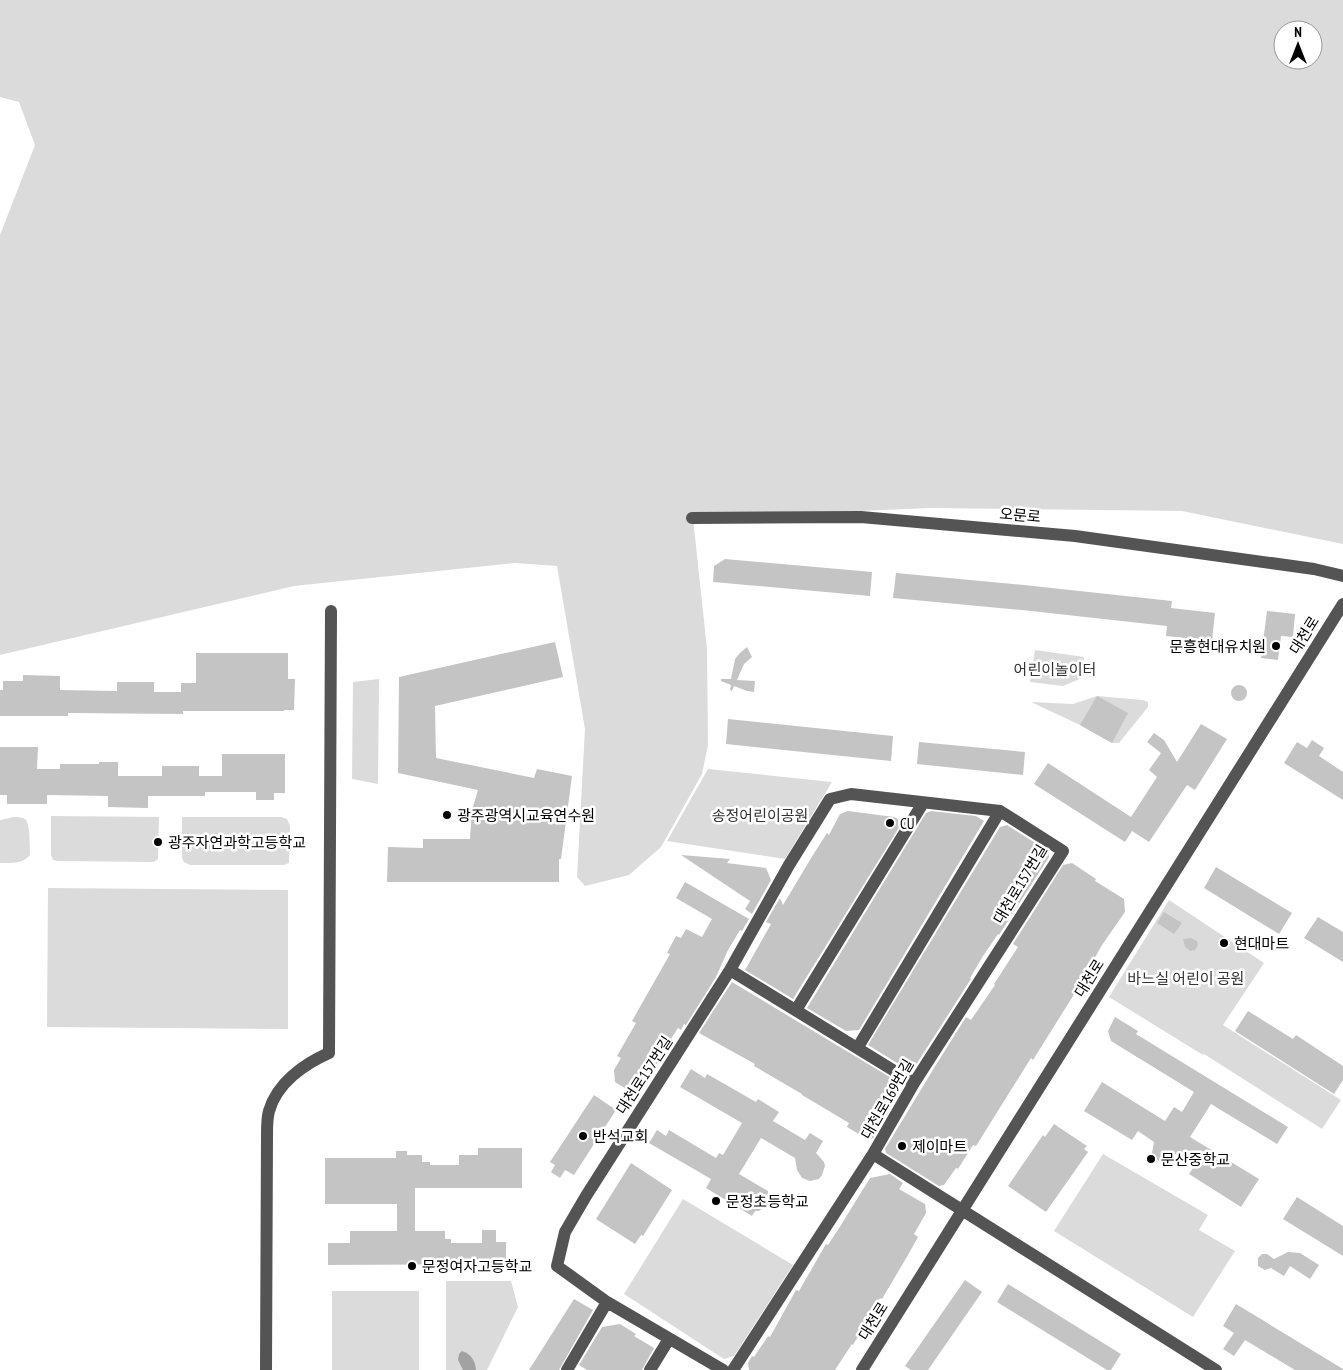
<svg xmlns="http://www.w3.org/2000/svg" width="1343" height="1370" viewBox="0 0 1343 1370" font-family="'PT Sans Narrow','Noto Sans KR',sans-serif">
<style>
.green{fill:#dbdbdb;fill-rule:evenodd}
.water{fill:#a2a2a2}
.building{fill:#c4c4c4}
.lines{fill:none;stroke-linecap:round;stroke-linejoin:round}
.minor{stroke:#545454;stroke-width:12}
.poi-dot{fill:#000;stroke:#fff;stroke-width:2}
.labels{text-anchor:middle;dominant-baseline:central;stroke-width:5;stroke-linejoin:round;paint-order:stroke}
.street-label{font-size:15px;fill:#000;stroke:#fff}
.poi-label{font-size:15px;fill:#000;stroke:#fff;text-anchor:start}
.park-label{font-size:15px;fill:#323232;stroke:#fff}
</style>
<rect width="100%" height="100%" fill="#fff"/>
<path class="green" d="M0 0H1343V544L1182 511 930 508 693 518 707 649 708 745 702 774 661 847 629 875 585 886 577 877 585 729 557 566 515 563 294 586 0 655V235L35 145 19 102 0 97ZM1283 30H1313V60H1283Z
M1035 650 1084 657 1082 678 1063 686 1030 682Z
M379 679 378 784 352 779 353 682Z
M1097 696 1143 700 1148 702V707L1119 743H1112L1080 725 1031 702 1073 704Z
M708 769 832 782 785 859 667 841Z
M51 816 159 817 158 859 154 862 58 861 53 860 51 855Z
M14 817C18 817 23 817 26 820 30 825 30 848 30 855 23 864 11 863 0 863V820Z
M182 817H281L287 819 290 826 289 863 284 865H190L184 862 182 858Z
M48 888 288 890V1029L47 1027Z
M1169 900 1264 963 1223 1025 1341 1100 1322 1129 1204 1054 1203 1055 1109 997Z
M1103 1154 1208 1215 1199 1230 1235 1251 1193 1317 1054 1231Z
M683 1199 793 1265 734 1356 724 1359 624 1294Z
M446 1281H511L518 1307 487 1370H446Z
M332 1291H419V1370H332Z"/>
<path class="water" d="M462 1351C471 1354 475 1360 476 1370H463L458 1360 459 1354Z"/>
<path class="building" d="M725 559 872 572 870 596 713 582 714 566Z
M896 573 1024 585 1172 601 1171 608 1215 613 1212 641 1166 636 1167 626 1022 610 893 598Z
M1267 611 1295 614 1293 637 1281 636 1278 660 1261 658Z
M555 642 563 677 435 706 436 758 534 778 537 769 572 776 561 859H559V882H387L388 847 423 848V839H470L472 810 478 790 398 773 399 677Z
M747 647 752 657 744 664 737 680 755 681 754 692 747 691 734 686 732 691 730 690 731 685 721 681V679H731L735 659 740 653Z
M196 653H288V679H295L294 710H284V711H183V714L68 713V716H0V690H3V681H23V675L60 676V690L117 691V682H154V692H181V683H196Z
M1231 693a8 8 0 1 1 16 0a8 8 0 1 1-16 0Z
M1097 696 1128 713 1112 743 1080 725Z
M728 719 893 736 891 761 726 744Z
M1201 724 1227 739 1195 790 1187 785 1149 842 1132 831 1125 842 1034 784 1048 763 1131 817 1157 777 1149 770 1161 753 1147 742 1154 733 1164 740 1177 762Z
M1312 740 1324 748 1319 756 1343 772V800L1284 763 1297 742 1307 748Z
M919 742 1025 752 1023 775 917 764Z
M0 747H38L37 769H60V764H99V762H118V776H162V766H199V776H222V754H285V793H274V800H256V792H205V796H148V808L108 807V796L47 795V804H7V795H0Z
M848 811 894 817 898 819 900 826 793 999 745 970 771 924 766 922 780 898 783 905 813 855 827 833 829 835 840 814Z
M931 811 976 816 984 821 859 1030 846 1031 807 1008 926 813Z
M1007 825 1048 851 1049 857 999 935 998 934 983 956 970 978 971 979 912 1071H910L868 1045 1000 827Z
M681 855 730 859 727 863 766 868 771 880 752 914 745 909 750 901Z
M1072 863 1096 879 1095 881 1124 899 1125 912 1102 945 1078 988 1033 1060 1031 1058 976 1146 973 1145 958 1169 956 1168 944 1185 939 1186 886 1153 885 1149 934 1068 966 1017 971 1020 995 985 994 984 1018 947 1013 944 1063 865Z
M1216 867 1292 913 1279 934 1204 888Z
M685 882 749 919 742 931 740 930 728 950 716 977 686 1025 684 1024 681 1030 678 1028 666 1047 668 1048 659 1062H658L640 1090 631 1092 615 1082 614 1070 621 1058 617 1056 636 1023 632 1021 670 954 667 953 676 936 681 938 686 929 702 937 712 919 676 898Z
M1164 912 1182 923 1174 934 1157 923Z
M1318 917 1343 932V962L1304 938Z
M1191 938 1197 941 1198 945 1195 950 1190 951 1185 947 1183 939Z
M732 982 898 1082 900 1091 873 1138 869 1140 847 1127 849 1123 802 1095V1094L754 1066 755 1064 699 1033Z
M1248 1011 1293 1039 1296 1035 1343 1066V1080L1334 1094 1235 1031Z
M1115 1017 1138 1031 1136 1034 1288 1127 1277 1144 1211 1104 1190 1137 1259 1179 1241 1207 1189 1174 1195 1165 1175 1154 1166 1161H1159L1153 1156 1152 1153 1154 1142 1138 1131 1132 1140 1084 1111 1102 1082 1165 1121 1174 1107 1182 1112 1194 1092 1111 1041 1108 1031Z
M691 1069 705 1078 707 1074 756 1102 758 1099 779 1112 773 1121 805 1140 810 1133 823 1141 816 1153 824 1162 825 1166 822 1175 819 1179 810 1181 802 1178 797 1170 795 1158 761 1138 739 1174 768 1191V1198L763 1208 759 1211H755L752 1216 706 1188 711 1179 649 1143 657 1130 666 1136 669 1130 716 1158 719 1153 723 1155 742 1123 680 1087Z
M594 1095 616 1110 574 1175 565 1170 560 1178 551 1172 555 1165 550 1162Z
M1054 1124 1087 1146 1084 1149 1088 1152 1046 1212 1008 1186 1043 1135 1045 1137Z
M478 1148H522V1188H415V1231H445V1239H451V1243H482V1230H496V1242H506V1264L328 1265V1243H350V1231H397V1204H325V1158H396V1151H407V1155H422V1162H430V1165H459V1155H478Z
M631 1163 672 1190 643 1236 641 1235 635 1244 596 1219Z
M890 1174 903 1183 899 1189 925 1204 926 1213 914 1234 918 1237 908 1255 882 1299 880 1298 853 1345 852 1344 835 1370H749L748 1363 752 1356 754 1357 768 1336 770 1337 796 1290 799 1291 826 1244 828 1245 841 1225 870 1178Z
M1297 1197 1343 1226V1256L1283 1219Z
M1288 1252 1300 1253 1319 1265 1310 1279 1290 1266 1284 1276 1271 1268 1265 1270 1258 1266V1258L1262 1254H1267L1274 1259Z
M965 1280 982 1292 928 1370H911L905 1366Z
M1008 1284 1121 1354 1111 1370H1107L997 1302Z
M574 1299 593 1310 559 1370H529Z
M1236 1304 1343 1369V1370H1295L1245 1340 1234 1356 1223 1349 1234 1333 1223 1326Z
M620 1324 636 1334 634 1336 654 1348 642 1370H587L579 1365 602 1327Z"/>
<g class="lines">
<path class="minor" d="M692 518 861 517 1075 536 1314 569 1343 576
M730 970 914 1083
M796 1010 923 803
M858 1047 1000 811
M873 1154 1216 1370
M266 1370 267 1134C267 1126 267 1118 269 1111 277 1083 304 1064 329 1053L331 611
M567 1370 607 1302
M650 1370 669 1339
M723 1370 607 1302 557 1266 565 1232 586 1196 730 970 789 865 830 799 851 794 1000 811 1063 851 914 1083 873 1154 733 1370
M862 1370 1343 604"/>
</g>
<g class="poi-dot">
<circle cx="1276" cy="646" r="5"/>
<circle cx="447" cy="815" r="5"/>
<circle cx="890" cy="823" r="5"/>
<circle cx="158" cy="842" r="5"/>
<circle cx="1224" cy="943" r="5"/>
<circle cx="583" cy="1136" r="5"/>
<circle cx="902" cy="1146" r="5"/>
<circle cx="1151" cy="1159" r="5"/>
<circle cx="716" cy="1201" r="5"/>
<circle cx="412" cy="1266" r="5"/>
</g>
<g class="labels">
<g class="street-label">
<text transform="translate(1020 515) rotate(5)">오문로</text>
<text transform="translate(1304 635) rotate(-58)">대천로</text>
<text transform="translate(1020 884) rotate(-59)">대천로157번길</text>
<text transform="translate(1089 978) rotate(-58)">대천로</text>
<text transform="translate(644 1075) rotate(-57)">대천로157번길</text>
<text transform="translate(887 1099) rotate(-60)">대천로169번길</text>
<text transform="translate(873 1321) rotate(-58)">대천로</text>
</g>
<g class="poi-label">
<text x="1266" y="646" text-anchor="end">문흥현대유치원</text>
<text x="457" y="815">광주광역시교육연수원</text>
<text x="900" y="823">CU</text>
<text x="168" y="842">광주자연과학고등학교</text>
<text x="1234" y="943">현대마트</text>
<text x="593" y="1136">반석교회</text>
<text x="912" y="1146">제이마트</text>
<text x="1161" y="1159">문산중학교</text>
<text x="726" y="1201">문정초등학교</text>
<text x="422" y="1266">문정여자고등학교</text>
</g>
<g class="park-label">
<text x="1055" y="669">어린이놀이터</text>
<text x="760" y="815">송정어린이공원</text>
<text x="1186" y="978">바느실 어린이 공원</text>
</g>
</g>
<g transform="translate(1298 45)"><circle r="24" fill="#ffffff" stroke="#999999"/>
<path d="M0-4L9 19L0 12L-9 19Z" fill="#000000"/>
<text y="-8" font-size="14" font-weight="bold" text-anchor="middle" fill="#000000">N</text>
</g>
</svg>
